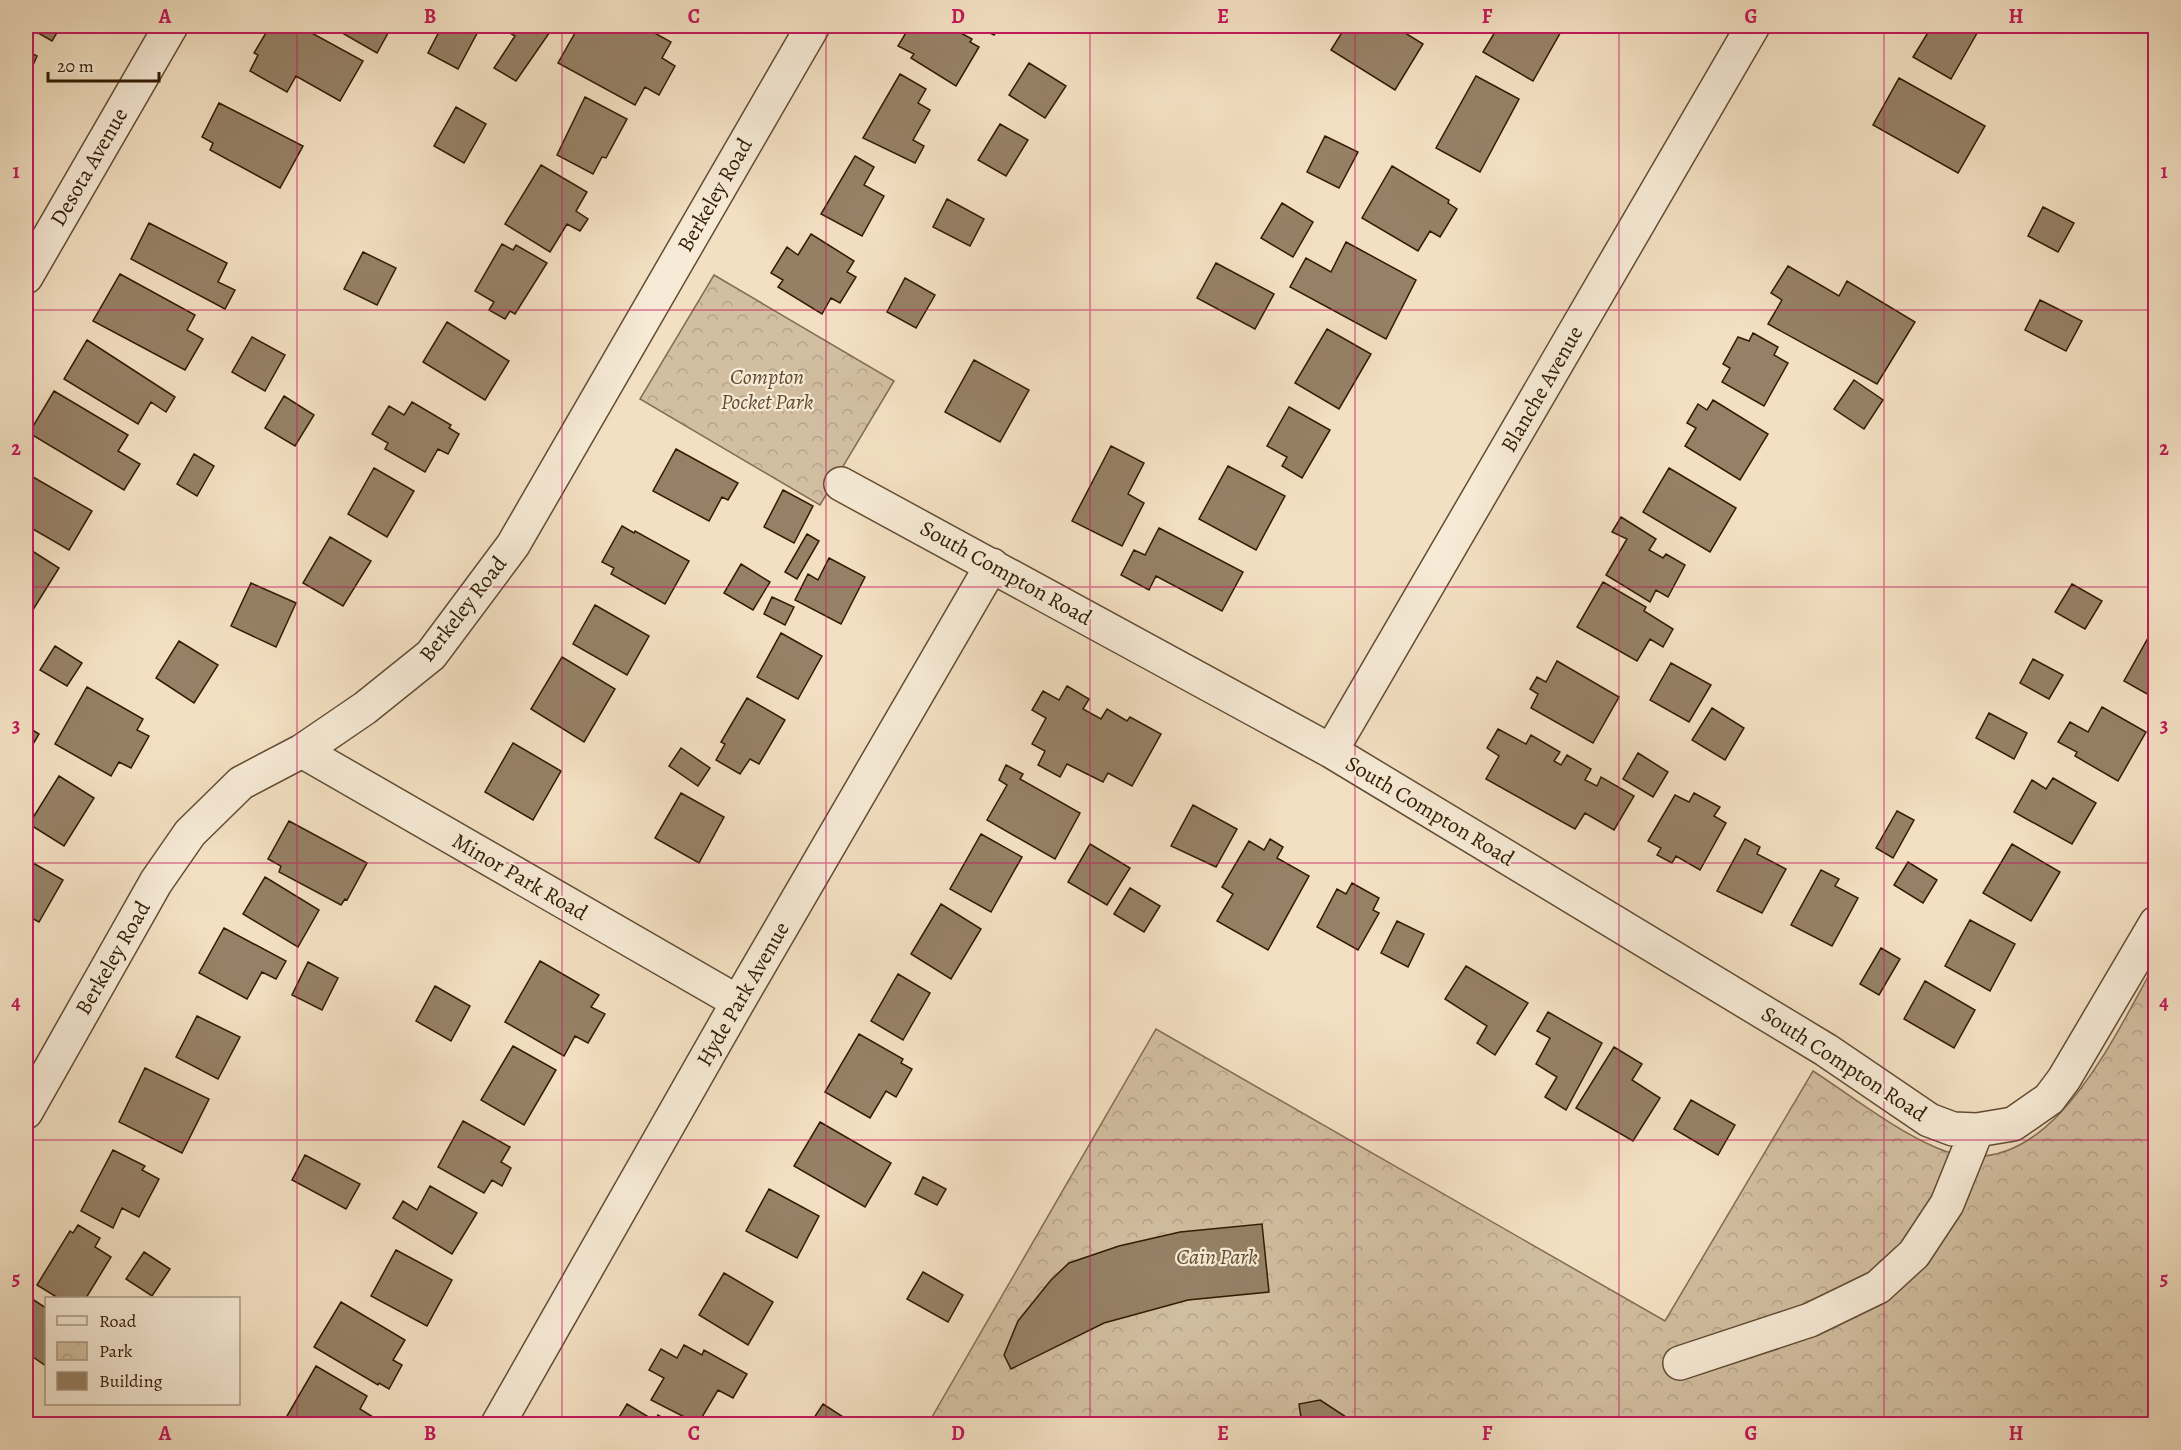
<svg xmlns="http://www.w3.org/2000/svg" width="2181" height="1450" viewBox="0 0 2181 1450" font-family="Alegreya,serif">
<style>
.park{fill:url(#park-crowns);stroke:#826d52;stroke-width:1.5}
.building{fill:#968166;stroke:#311b02;stroke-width:1.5}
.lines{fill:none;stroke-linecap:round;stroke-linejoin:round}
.minor-casing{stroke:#624c32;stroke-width:36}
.minor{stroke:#f7ebd7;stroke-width:33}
.grid{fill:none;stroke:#c2185b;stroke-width:1.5;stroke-opacity:0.55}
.labels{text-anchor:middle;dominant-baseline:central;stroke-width:4.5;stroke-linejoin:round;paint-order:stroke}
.street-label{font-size:22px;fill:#311b02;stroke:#f7ebd7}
.park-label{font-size:22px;font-style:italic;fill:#614c32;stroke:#f7ebd7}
.neatline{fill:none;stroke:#c2185b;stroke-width:2}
.grid-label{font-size:20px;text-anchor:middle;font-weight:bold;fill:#c2185b}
</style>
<defs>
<pattern id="park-crowns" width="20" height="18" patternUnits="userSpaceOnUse" patternTransform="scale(1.5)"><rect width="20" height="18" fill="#d2bfa1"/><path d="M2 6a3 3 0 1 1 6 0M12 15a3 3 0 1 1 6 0" fill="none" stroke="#b5a489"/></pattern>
</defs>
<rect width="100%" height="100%" fill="#f3e0c2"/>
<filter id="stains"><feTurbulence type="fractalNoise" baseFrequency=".00333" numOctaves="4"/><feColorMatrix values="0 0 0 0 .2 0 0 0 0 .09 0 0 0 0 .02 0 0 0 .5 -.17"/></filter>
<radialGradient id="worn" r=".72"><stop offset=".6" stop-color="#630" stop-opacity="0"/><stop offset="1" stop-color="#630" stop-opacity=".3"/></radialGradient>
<path class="park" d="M714 275 894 381 820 505 640 399Z
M2155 964V1424H928L1156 1029 1665 1321 1813 1071C1853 1097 1893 1129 1937 1148 2045 1195 2114 1036 2155 964Z"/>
<path class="building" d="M26 26H61L52 41Z
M270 26H299L363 61 340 101 296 76 287 92 250 71 258 55 254 53Z
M330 26H392L377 53Z
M442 26H481L458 69 428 53Z
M498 26H554L516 81 494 68 515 36Z
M579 26H642L671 42 662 58 675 66 659 95 645 87 635 105 558 63Z
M910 26H948L972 39 970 42 979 47 956 86 911 58 914 54 898 46Z
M976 26H1000L994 35Z
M1346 26H1394L1423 44 1395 90 1331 50Z
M1483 26H1559L1563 28 1533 81 1483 52 1495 32Z
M1932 26H1981L1951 79 1913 57Z
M26 50 37 56 26 81Z
M1029 63 1066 86 1045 118 1009 95Z
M900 74 926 89 918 103 930 110 913 140 924 146 915 163 863 138Z
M1476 76 1519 99 1480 172 1436 148Z
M1899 78 1985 126 1958 173 1873 125Z
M585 97 627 119 606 158 602 157 593 174 557 155Z
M219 103 303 146 280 188 210 150 213 143 202 137Z
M456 107 486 124 464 163 434 146Z
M1000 124 1028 140 1006 176 978 160Z
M1325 136 1358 152 1339 188 1307 172Z
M855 156 874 167 864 185 884 196 862 236 821 214Z
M541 165 587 192 576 211 588 219 580 231 567 224 550 252 505 224Z
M1392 166 1449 200 1448 203 1457 209 1440 237 1430 231 1418 251 1362 218Z
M947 199 984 219 970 246 933 227Z
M1282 203 1313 222 1293 257 1261 238Z
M2043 207 2074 223 2058 252 2028 236Z
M149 223 227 263 218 282 235 290 225 309 131 259Z
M811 234 854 261 847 272 856 277 840 303 831 298 822 314 778 287 783 280 771 273 787 247 798 255Z
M1346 242 1416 280 1386 339 1290 287 1306 258 1331 272Z
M502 244 513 250 516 245 547 263 515 314 510 311 505 319 489 310 494 302 475 291Z
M363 252 396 268 377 305 344 289Z
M1216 263 1274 294 1255 329 1197 298Z
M1788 266 1839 296 1847 281 1915 322 1877 384 1768 324 1782 300 1771 293Z
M120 274 195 315 187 330 203 339 185 370 93 321Z
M905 278 935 295 916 328 887 312Z
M2040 300 2082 321 2066 351 2025 330Z
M447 322 509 361 485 400 423 362Z
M1327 329 1371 354 1339 409 1295 383Z
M1753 333 1778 347 1774 355 1788 363 1764 406 1722 382 1730 368 1723 364 1738 337 1749 341Z
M252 337 285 355 265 391 232 372Z
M87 340 175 397 166 412 151 402 138 424 64 379Z
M974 360 1029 390 1000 442 945 412Z
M1854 380 1883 400 1864 429 1834 409Z
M54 391 128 435 118 451 140 464 124 490 29 433Z
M284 396 314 415 295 446 265 428Z
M1713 400 1768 434 1740 480 1685 446 1696 428 1687 423 1698 404 1707 410Z
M412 402 451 425 449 428 459 434 448 454 438 449 425 472 385 449 388 443 372 434 389 406 404 415Z
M1289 407 1330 430 1302 478 1282 466 1287 457 1267 446Z
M2156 444V458L2149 455Z
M1111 446 1144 463 1128 494 1144 503 1122 546 1072 521Z
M676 449 738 483 728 500 722 497 709 521 653 491Z
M194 454 214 466 197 496 177 484Z
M1228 466 1285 496 1256 550 1199 519Z
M374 468 414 491 387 537 348 514Z
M1669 468 1736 508 1710 552 1643 512Z
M26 473 92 511 69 550 26 525Z
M783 490 813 506 794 543 764 527Z
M1621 517 1656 539 1649 550 1663 558 1666 554 1685 565 1668 597 1656 590 1650 602 1606 575 1627 539 1612 532Z
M622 526 634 533 635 531 689 561 665 604 611 574 614 568 602 562Z
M1159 528 1243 572 1222 611 1156 576 1149 590 1121 575 1134 550 1145 555Z
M807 534 819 541 797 579 785 572Z
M330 537 371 561 343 606 303 583Z
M26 547 59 568 31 613 26 610Z
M829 558 865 577 841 624 795 600 808 574 818 580Z
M741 564 770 582 753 610 724 593Z
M1603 582 1646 607 1644 611 1673 629 1663 647 1650 639 1637 661 1577 627Z
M251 583 296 603 276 647 231 626Z
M2072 584 2102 601 2085 629 2055 612Z
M772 597 794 607 785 625 764 614Z
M595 605 649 636 627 675 573 644Z
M781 633 822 656 798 699 757 677Z
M2148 638 2156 642V699L2124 681Z
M179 641 218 665 194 703 156 678Z
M55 646 82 663 67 686 40 670Z
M562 657 615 689 584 742 531 709Z
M2033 659 2063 675 2049 699 2020 683Z
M1557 661 1619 697 1593 743 1531 708 1538 694 1530 689 1537 677 1546 682Z
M1671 663 1711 685 1689 722 1650 700Z
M1067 686 1089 699 1083 709 1101 719 1107 709 1127 721 1130 717 1161 734 1132 786 1108 773 1103 782 1067 764 1060 777 1038 765 1045 751 1032 744 1046 718 1032 710 1043 691 1059 700Z
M87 687 143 719 137 730 149 736 131 768 119 762 111 776 55 744Z
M747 698 785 720 759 764 750 759 740 774 716 760 725 744 721 742Z
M2102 707 2146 732 2118 781 2075 756 2077 752 2058 742 2070 722 2088 732Z
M1712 708 1744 728 1725 760 1692 740Z
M1989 713 2027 733 2014 759 1976 738Z
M26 726 39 734 26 756Z
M1498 729 1526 744 1531 735 1560 752 1554 761 1561 765 1567 755 1591 769 1585 780 1597 786 1601 777 1634 796 1614 830 1585 813 1575 829 1486 779 1499 756 1487 748Z
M513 743 561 771 533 820 485 792Z
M681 748 710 768 698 786 669 766Z
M1638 753 1668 772 1653 797 1623 779Z
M1006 765 1023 774 1020 779 1080 813 1055 859 987 820 1007 785 999 780Z
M59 776 94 798 64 846 29 824Z
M2053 778 2096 803 2072 844 2014 812 2032 780 2046 789Z
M681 793 724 817 699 863 655 838Z
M1694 793 1720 807 1714 816 1726 823 1700 870 1676 856 1672 863 1657 855 1661 848 1648 841 1675 795 1689 802Z
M1193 805 1237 829 1216 867 1171 846Z
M1897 811 1914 820 1893 858 1876 848Z
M289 821 367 863 347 900 345 899 341 905 279 872 281 866 268 859Z
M981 834 1022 857 991 912 950 889Z
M1270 839 1283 847 1277 858 1309 876 1268 950 1217 921 1233 894 1222 887 1249 841 1264 850Z
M1745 839 1760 847 1757 854 1786 869 1762 913 1717 891Z
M1090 844 1130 868 1107 905 1068 882Z
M2012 844 2060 872 2031 921 1983 893Z
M26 859 63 880 39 922 26 915Z
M1908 862 1937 880 1923 903 1894 885Z
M1821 870 1839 879 1835 886 1858 898 1832 946 1791 925Z
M265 877 319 910 298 947 243 914Z
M1352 883 1379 898 1373 910 1379 913 1358 950 1317 927 1337 889 1346 894Z
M1130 888 1160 906 1144 932 1114 914Z
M941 904 981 929 951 979 911 954Z
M1970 920 2015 944 1990 991 1945 966Z
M1397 921 1424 934 1408 967 1381 953Z
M224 928 286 961 276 979 262 972 247 999 199 973Z
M1881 948 1900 959 1879 995 1860 984Z
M540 961 599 995 591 1007 605 1014 588 1043 575 1036 564 1056 505 1022Z
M308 962 338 978 322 1010 292 995Z
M1466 966 1528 1003 1495 1055 1477 1043 1487 1026 1445 999Z
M898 974 930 993 903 1040 871 1021Z
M1925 981 1975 1010 1954 1048 1904 1019Z
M435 986 470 1006 451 1041 416 1021Z
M1548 1012 1602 1043 1566 1110 1545 1097 1557 1077 1536 1064 1550 1038 1537 1031Z
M197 1016 240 1037 218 1079 176 1057Z
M859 1034 903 1059 901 1063 912 1069 896 1097 886 1091 870 1118 825 1092Z
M513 1046 556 1070 524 1125 481 1100Z
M1614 1047 1642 1064 1632 1080 1660 1098 1633 1141 1576 1108Z
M145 1068 209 1099 182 1153 119 1122Z
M1691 1100 1735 1125 1718 1155 1674 1129Z
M463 1121 510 1147 501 1162 511 1168 502 1186 492 1180 484 1193 438 1167Z
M820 1122 891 1163 865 1207 794 1166Z
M113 1150 145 1166 142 1170 159 1179 139 1217 122 1208 113 1228 81 1211Z
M305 1155 360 1184 346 1209 292 1180Z
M923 1177 946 1189 937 1205 915 1194Z
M430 1186 477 1213 452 1254 393 1218 403 1201 417 1210Z
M769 1189 819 1216 797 1258 746 1231Z
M1262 1224 1269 1292 1188 1300 1104 1323 1011 1369 1004 1355 1018 1321 1051 1280 1069 1263 1119 1246 1180 1232Z
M78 1225 100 1238 95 1247 111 1257 86 1298H58L37 1285 70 1231 73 1233Z
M396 1250 452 1280 427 1326 371 1296Z
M144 1252 170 1269 152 1296 126 1279Z
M923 1272 963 1295 948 1322 907 1299Z
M724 1273 773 1302 748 1345 699 1315Z
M26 1295 46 1308V1366L26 1352Z
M341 1302 405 1340 393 1360 402 1365 389 1389 379 1383 378 1385 314 1347Z
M684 1345 702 1355 704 1350 747 1374 733 1398 718 1390 698 1424 651 1400 664 1378 649 1370 661 1349 677 1358Z
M316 1366 367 1396 360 1409 373 1417 369 1424H301L287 1416Z
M26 1394 32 1398 26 1410Z
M1320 1400 1352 1421 1361 1424H1302L1299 1404Z
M627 1404 655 1421 658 1415 673 1424H615Z
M823 1404 854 1424H810Z"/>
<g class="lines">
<defs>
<path id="minor" d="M26 277 171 26
M841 484 1331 751 1826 1050 1929 1120 1953 1129 1977 1130 2013 1124 2049 1099 2064 1079 2156 923
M302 751 738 1002
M1331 751 1753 26
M26 1112 156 882 190 833 241 783 302 751 365 708 431 655 513 545 813 26
M1680 1363 1810 1320 1878 1287 1914 1254 1947 1204 1977 1130
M498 1424 738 1002 992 565"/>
</defs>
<use href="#minor" class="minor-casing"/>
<use href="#minor" class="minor"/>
</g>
<path class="grid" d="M297 26V1424M562 26V1424M826 26V1424M1090 26V1424M1355 26V1424M1619 26V1424M1884 26V1424M26 310H2156M26 587H2156M26 863H2156M26 1140H2156"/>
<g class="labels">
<g class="street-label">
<text transform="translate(89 167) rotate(-60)">Desota Avenue</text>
<text transform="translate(715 195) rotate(-60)">Berkeley Road</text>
<text transform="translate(1542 389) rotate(-60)">Blanche Avenue</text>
<text transform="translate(1006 573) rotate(29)">South Compton Road</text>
<text transform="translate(463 609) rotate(-52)">Berkeley Road</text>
<text transform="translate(1430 811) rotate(31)">South Compton Road</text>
<text transform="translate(520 877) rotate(30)">Minor Park Road</text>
<text transform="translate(113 958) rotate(-60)">Berkeley Road</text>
<text transform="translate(743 994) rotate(-60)">Hyde Park Avenue</text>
<text transform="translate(1844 1064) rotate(33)">South Compton Road</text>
</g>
<g class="park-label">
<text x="767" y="377">Compton<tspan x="767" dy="25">Pocket Park</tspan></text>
<text x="1217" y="1257">Cain Park</text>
</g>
</g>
<rect width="2181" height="1450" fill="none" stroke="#f3e0c2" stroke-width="66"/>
<rect x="45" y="1297" width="195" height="108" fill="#f7ebd7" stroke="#a89882" stroke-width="1.5"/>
<rect x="57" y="1316" width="30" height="9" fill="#f7ebd7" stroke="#a89882" stroke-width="1.5"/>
<text x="99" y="1327" font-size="18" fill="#311b02">Road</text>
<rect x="57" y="1342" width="30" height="18" fill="url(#park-crowns)" stroke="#a89882" stroke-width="1.5"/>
<text x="99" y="1357" font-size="18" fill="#311b02">Park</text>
<rect x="57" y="1372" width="30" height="18" fill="#968166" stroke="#a89882" stroke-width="1.5"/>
<text x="99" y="1387" font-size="18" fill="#311b02">Building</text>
<path d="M48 72v9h111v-9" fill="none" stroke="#311b02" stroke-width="3"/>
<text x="57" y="72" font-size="18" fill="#311b02" stroke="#f7ebd7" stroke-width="4.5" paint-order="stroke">20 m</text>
<rect x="33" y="33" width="2115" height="1384" class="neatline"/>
<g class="grid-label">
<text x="165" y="23">A</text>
<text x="430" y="23">B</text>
<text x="694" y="23">C</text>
<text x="958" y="23">D</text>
<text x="1223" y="23">E</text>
<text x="1487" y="23">F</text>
<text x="1751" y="23">G</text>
<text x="2016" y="23">H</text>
<text x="16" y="178">1</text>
<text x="2164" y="178">1</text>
<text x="16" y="455">2</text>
<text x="2164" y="455">2</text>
<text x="16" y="732">3</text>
<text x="2164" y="732">3</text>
<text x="16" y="1009">4</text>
<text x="2164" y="1009">4</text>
<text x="16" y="1285">5</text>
<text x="2164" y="1285">5</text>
<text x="165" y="1440">A</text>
<text x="430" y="1440">B</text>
<text x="694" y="1440">C</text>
<text x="958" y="1440">D</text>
<text x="1223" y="1440">E</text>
<text x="1487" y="1440">F</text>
<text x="1751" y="1440">G</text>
<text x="2016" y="1440">H</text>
</g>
<rect width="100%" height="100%" filter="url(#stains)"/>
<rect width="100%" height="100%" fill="url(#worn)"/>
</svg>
